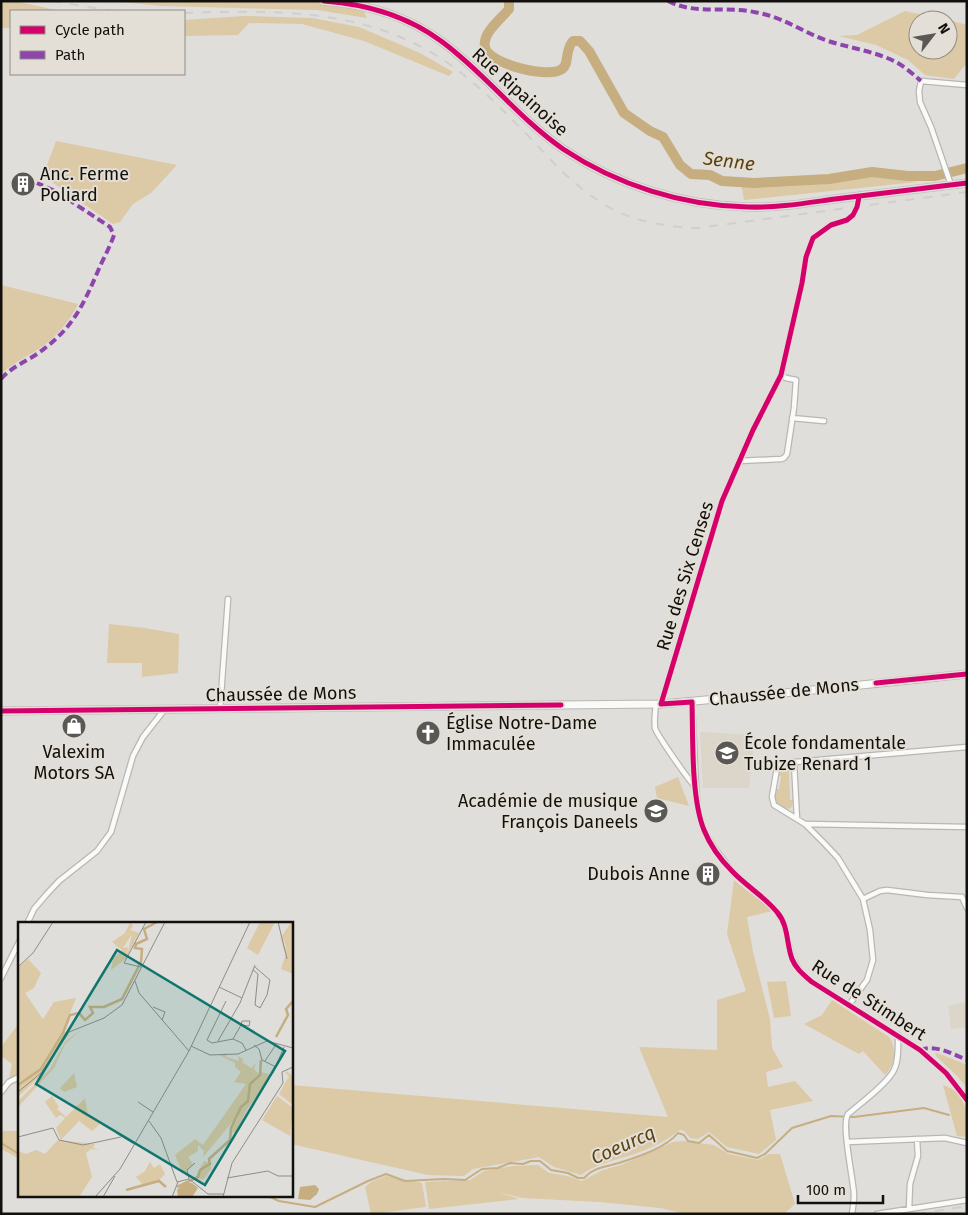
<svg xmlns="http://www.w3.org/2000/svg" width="968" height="1215" viewBox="0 0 968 1215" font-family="'Fira Sans',sans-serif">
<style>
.built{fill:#dbd5ca}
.green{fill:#dcc9a5}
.water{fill:#c6ae81}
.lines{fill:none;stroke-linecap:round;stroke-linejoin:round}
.stream{stroke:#c6ae81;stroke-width:2}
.river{stroke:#c6ae81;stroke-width:10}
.street-casing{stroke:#b8b7b4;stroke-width:7}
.secondary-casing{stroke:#b8b7b4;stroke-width:9}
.primary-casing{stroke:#b8b7b4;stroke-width:9}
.street{stroke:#fafaf9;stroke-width:4.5}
.secondary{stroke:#fafaf9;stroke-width:6}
.primary{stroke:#fafaf9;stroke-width:7}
.rail{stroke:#d0cfcd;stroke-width:2;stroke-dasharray:9 9;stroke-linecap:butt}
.quiet{stroke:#8e44ad;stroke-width:4;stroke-dasharray:8 4;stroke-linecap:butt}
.cycleway-casing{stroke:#e4dfd6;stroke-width:8}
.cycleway{stroke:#d6006c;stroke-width:5}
.labels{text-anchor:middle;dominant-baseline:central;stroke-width:4;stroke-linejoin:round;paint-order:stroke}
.street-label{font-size:18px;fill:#12100d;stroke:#e4dfd6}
.poi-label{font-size:18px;fill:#12100d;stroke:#e4dfd6;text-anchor:start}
.water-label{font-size:19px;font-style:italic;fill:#5b4312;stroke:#e4dfd6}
.inset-river{fill:none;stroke:#c6ae81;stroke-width:2.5}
.inset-road{fill:none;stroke:#8e8c88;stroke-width:1}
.view{fill:#0f766e;fill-opacity:0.15;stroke:#0f766e;stroke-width:2.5}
.inset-edge{fill:none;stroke:#12100d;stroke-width:2.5}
</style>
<rect width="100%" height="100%" fill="#e0deda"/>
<path class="built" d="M700 732 755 735 749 788H703Z
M967 1002V1027L951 1029 948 1006Z"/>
<path class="green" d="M1 1H14L61 11H11V28H2Z
M112 1H359L367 18 317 10 161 6Z
M905 11 947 20H918V50H948V20L967 25V63L954 79 925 75 908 60 876 45 839 36 857 35Z
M244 16 312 18 359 27 420 53 453 72 449 76 364 41 302 24 249 23 238 35 184 36V20Z
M56 141 177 165 151 193 133 204 120 222 113 224 43 176Z
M872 175 917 182 744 200 741 182Z
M1 285 78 304C70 320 58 335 43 346 29 356 14 362 1 374Z
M109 624 145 628 179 634 178 673 142 677V663H107Z
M785 765C789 765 792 767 793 771L789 772 790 800H794L791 808 785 809C775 806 774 799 775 789H779L781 776 777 775 779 769Z
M678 777 689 806 657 798 655 787Z
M734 880 772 911 747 917 753 952 770 1019 772 1048 783 1067 766 1072 768 1087 795 1081 813 1101 770 1110 776 1140 759 1154 727 1147 709 1132 698 1139 690 1138 684 1131 680 1130C665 1142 647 1150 628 1156 612 1161 594 1165 581 1175L554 1167 539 1157 473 1169 464 1176 428 1175 291 1144V1085L668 1117 639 1047 717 1050V1000L746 991 727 934Z
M786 981 791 1016 774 1018 767 982Z
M832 1000 889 1037C898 1051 895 1064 885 1075L863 1051 859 1054 804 1024 822 1015Z
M19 1023V1075L9 1078 12 1064 1 1056V1047Z
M935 1052 967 1065V1088L959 1078 936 1056Z
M943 1085C968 1093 967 1114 967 1137L957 1136Z
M1 1131H19V1174L18 1158 1 1149Z
M684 1141 714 1145 729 1154 758 1160 769 1154H780L795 1204 784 1214H687L660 1208 599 1202 522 1198 498 1192 519 1199 429 1209 425 1182 470 1180 484 1171 513 1166 538 1165 549 1173 567 1176 582 1181 603 1170 621 1165 673 1142Z
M386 1176 422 1183 426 1207 371 1214 365 1187 371 1182Z"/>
<path class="water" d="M315 1185 319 1189 317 1194 310 1200 298 1199 300 1187Z"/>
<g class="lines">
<path class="stream" d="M1 1143 19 1154
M268 1196 279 1201 315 1207 368 1181 386 1174 405 1181 444 1179 465 1180 482 1169 498 1168 510 1163 523 1164 531 1161H540L551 1170 568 1173 578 1178H584C594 1167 606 1167 619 1163 637 1157 666 1148 678 1133L684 1135 688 1141 699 1143 709 1135 727 1151 757 1158 765 1154 792 1128 831 1116 854 1117 924 1108 949 1115"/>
<path class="river" d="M509 1V9C501 19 482 33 485 47 488 64 549 79 562 69 570 63 564 51 573 41H580L589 51 624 113 650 131 663 137 680 165 691 174 710 175 722 181 754 183 829 179 872 172 908 176H935L967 168"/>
<defs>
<path id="street" d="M951 185 931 127 920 102 919 91 921 81 967 85
M792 418 824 421
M739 461 781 459 784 458 787 454 794 408 796 380 786 378 781 375
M692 702 696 787 698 810 704 831 715 849 732 871 777 912 784 923 792 958 802 974 812 982 920 1050 946 1073 967 1100
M656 704C655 712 654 720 655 728 656 733 690 783 696 787
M661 704 722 501 753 430 781 375 802 283 806 257 813 238 831 225 847 220 853 215 857 207 859 197
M220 709 228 599
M794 762 797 819
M806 824 967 827
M863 899 880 891 887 890 927 895 962 897 967 908
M27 924 34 909 46 895 59 881 97 851 111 832 133 756 143 737 165 709
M1 978 19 942
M849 1005 867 980 873 960 870 930 863 899 838 858 825 844 805 824 774 805 772 797 777 768 784 763 967 747
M1 1092 9 1082 19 1077
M847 1142 945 1138 967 1143
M909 1209 910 1184 918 1156 917 1139
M852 1214C853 1207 854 1201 854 1194 853 1178 841 1124 848 1114 860 1104 888 1083 894 1070 899 1060 898 1046 898 1035
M877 1214 967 1200"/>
<path id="secondary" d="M324 1C366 4 407 16 441 41 485 73 518 118 563 149 617 185 683 206 748 207 778 208 806 203 835 199 879 194 923 188 967 183"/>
<path id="primary" d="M1 711 661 704 784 693 967 674"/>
</defs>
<use href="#street" class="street-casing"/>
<use href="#secondary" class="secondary-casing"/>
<use href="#primary" class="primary-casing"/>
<use href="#street" class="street"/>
<use href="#secondary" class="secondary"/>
<use href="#primary" class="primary"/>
<path class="rail" d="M52 1 114 11
M184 13C270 10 357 8 434 54 473 78 504 111 536 144 557 167 579 190 607 206 635 222 666 227 698 228L967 192
M917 1214 967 1206"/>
<path class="quiet" d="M668 1C695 15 725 6 754 12 784 17 802 32 828 41 850 48 873 51 894 61 904 66 913 74 921 81
M1 379C13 365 31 360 45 348 74 326 84 303 98 271 103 259 110 247 114 235L110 227 57 192 37 183
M920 1050C935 1044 953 1054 967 1060"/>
<defs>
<path id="cycleway" d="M324 1C366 4 407 16 441 41 485 73 518 118 563 149 617 185 683 206 748 207 778 208 806 203 835 199 879 194 923 188 967 183
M859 197 857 207 853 215 847 220 831 225 813 238 806 257 802 283 781 375 753 430 722 501 661 704 692 702C693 738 691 798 704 830 710 845 721 860 732 871 746 886 765 897 777 912 789 926 786 943 792 959 796 969 804 975 812 982L920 1050 946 1073 967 1100
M876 683 967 674
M1 711 561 705"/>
</defs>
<use href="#cycleway" class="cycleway-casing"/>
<use href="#cycleway" class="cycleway"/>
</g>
<defs>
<symbol id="building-disc" viewBox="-11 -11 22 22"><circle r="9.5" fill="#5a5855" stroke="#e4dfd6"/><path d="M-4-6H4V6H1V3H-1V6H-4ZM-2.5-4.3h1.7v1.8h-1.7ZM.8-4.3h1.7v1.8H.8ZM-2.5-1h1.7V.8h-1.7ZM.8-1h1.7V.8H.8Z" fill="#fff"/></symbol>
<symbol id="shop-disc" viewBox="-11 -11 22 22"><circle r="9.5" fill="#5a5855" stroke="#e4dfd6"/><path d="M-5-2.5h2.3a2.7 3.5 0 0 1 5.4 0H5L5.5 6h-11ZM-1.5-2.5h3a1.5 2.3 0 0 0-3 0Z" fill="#fff"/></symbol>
<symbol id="church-disc" viewBox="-11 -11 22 22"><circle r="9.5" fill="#5a5855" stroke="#e4dfd6"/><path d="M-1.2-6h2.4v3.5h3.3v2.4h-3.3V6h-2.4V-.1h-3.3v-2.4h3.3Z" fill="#fff"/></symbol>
<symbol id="school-disc" viewBox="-11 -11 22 22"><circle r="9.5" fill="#5a5855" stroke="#e4dfd6"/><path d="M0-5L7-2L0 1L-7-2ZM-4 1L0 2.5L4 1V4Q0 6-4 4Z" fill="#fff"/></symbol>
</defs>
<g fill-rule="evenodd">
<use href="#building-disc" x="9" y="170" width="28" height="28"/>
<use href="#shop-disc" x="60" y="712" width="28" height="28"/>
<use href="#church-disc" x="414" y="719" width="28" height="28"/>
<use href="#school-disc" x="713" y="739" width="28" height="28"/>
<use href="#school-disc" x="642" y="797" width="28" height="28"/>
<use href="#building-disc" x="694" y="860" width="28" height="28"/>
</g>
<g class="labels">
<g class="street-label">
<text transform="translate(520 92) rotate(42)">Rue Ripainoise</text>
<text transform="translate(685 576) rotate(-73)">Rue des Six Censes</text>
<text transform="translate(784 692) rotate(-6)">Chaussée de Mons</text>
<text transform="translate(281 694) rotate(-1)">Chaussée de Mons</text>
<text transform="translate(869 1000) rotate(33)">Rue de Stimbert</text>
</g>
<g class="poi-label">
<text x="40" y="174">Anc. Ferme<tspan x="40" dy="21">Poliard</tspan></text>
<text x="446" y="723">Église Notre-Dame<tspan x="446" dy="21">Immaculée</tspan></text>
<text x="744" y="743">École fondamentale<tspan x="744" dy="21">Tubize Renard 1</tspan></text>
<text x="74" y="752" text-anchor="middle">Valexim<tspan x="74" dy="21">Motors SA</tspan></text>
<text x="638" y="801" text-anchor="end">Académie de musique<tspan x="638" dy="21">François Daneels</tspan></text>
<text x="690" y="874" text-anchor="end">Dubois Anne</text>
</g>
<g class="water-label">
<text transform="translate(729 161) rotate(7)">Senne</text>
<text transform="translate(623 1145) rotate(-24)">Coeurcq</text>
</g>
</g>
<g transform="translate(18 922)">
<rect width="275" height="275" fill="#e0deda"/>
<path d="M112 0 115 4 112 8 121 11 109 34 114 12 105 26 110 25 109 36 93 48 95 37 104 28 94 20 107 11ZM242 0H257L240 33 229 26ZM273 0H275V52L263 47 268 32 261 13 270 30 264 14ZM10 37 23 51 16 66 7 71 25 97 36 80 58 76 45 109 51 112 21 155 0 175V46ZM66 105 47 122 36 146 0 185V179L32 147 47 120ZM209 131 208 135 221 139 220 134 225 137 224 140 233 146 238 141 236 147 241 152 234 160 242 153 243 150 251 152 249 161 228 189 218 211 213 210V206L220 196 221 192 185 235 186 229 180 223V229L170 235 175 242 168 250H164L157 233 177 217 185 223 228 162 216 160 223 150 217 145V141L201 133ZM269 149 275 155V183L261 172 271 154 267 151ZM56 151 59 165 46 170 42 166ZM34 174 41 185 39 187 48 195 67 176 70 194 82 202 74 209 61 199 43 218 38 206 47 196 42 193 38 196 27 180ZM259 174 275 186 272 214 244 198ZM40 218 77 222 75 226 82 228 73 227 68 231 74 255 61 275H0V229L8 232 18 228 27 232ZM186 239 193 241V247L185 258 180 256 176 258ZM132 240 136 246 142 242 147 252 141 258 125 263 118 255 127 249Z" fill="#dcc9a5"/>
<path d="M166 261H174L180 266 174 275H160L159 268Z" fill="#c6ae81"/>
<path class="inset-river" d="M258 115 270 93 268 87 275 79M0 163 23 147 45 111 52 93 61 91 67 98 75 91 72 85H86L104 77 123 40 124 27 117 26 118 22 129 17 126 7 139 0M159 265 180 255 182 248 192 242 191 237 212 218 213 206 223 185 230 179 232 162 242 153 243 138M108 268 141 259 148 265"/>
<path class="inset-road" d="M260 0 269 37M0 45 15 31 35 0M123 45 106 41 128 0M235 48 240 52 237 83 242 86 249 73 252 58 237 45M117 59 121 71 171 129M201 65 224 76M208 79 189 118 194 121 215 117 224 121 228 128M135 85 147 90 144 98M215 117 223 103H225L230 104H231L232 99H224L223 103M200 119 222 81 237 43M236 123 241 127 244 138 258 145M173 124 192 133 220 132 249 119 275 126M247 139 259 121M255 151 266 125M0 170 23 151 51 110 86 96 104 83 147 0M120 180 135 190M131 199 143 216 159 260 171 257 190 272H206M98 211 116 222M0 215 35 206 41 218 65 223 103 215M209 256 250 249 260 254H275M171 257 169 248 177 241M77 275 102 247 171 129 232 0M85 275 97 254M154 275 160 260M205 275 214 241 265 161 264 150 275 145"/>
<path class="view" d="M99 28 267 129 187 263 18 162Z"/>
<rect width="275" height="275" class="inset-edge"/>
</g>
<rect width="968" height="1215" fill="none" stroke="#12100d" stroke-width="5"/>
<rect x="10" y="10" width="175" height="65" fill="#e4dfd6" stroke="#908c86"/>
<rect x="20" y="26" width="25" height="8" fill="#d6006c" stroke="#908c86"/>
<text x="55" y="35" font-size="15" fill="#12100d">Cycle path</text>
<rect x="20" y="51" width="25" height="8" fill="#8e44ad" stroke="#908c86"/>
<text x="55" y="60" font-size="15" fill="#12100d">Path</text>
<g transform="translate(933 35) rotate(59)"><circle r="24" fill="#e4dfd6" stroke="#908c86"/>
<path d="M0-4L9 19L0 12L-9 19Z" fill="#5a5855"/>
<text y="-8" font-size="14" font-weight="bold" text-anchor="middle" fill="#12100d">N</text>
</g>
<path d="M798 1195v8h85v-8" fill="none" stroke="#12100d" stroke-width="2.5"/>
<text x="806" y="1195" font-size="15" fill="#12100d" stroke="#e4dfd6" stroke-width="4" paint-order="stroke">100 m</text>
</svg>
